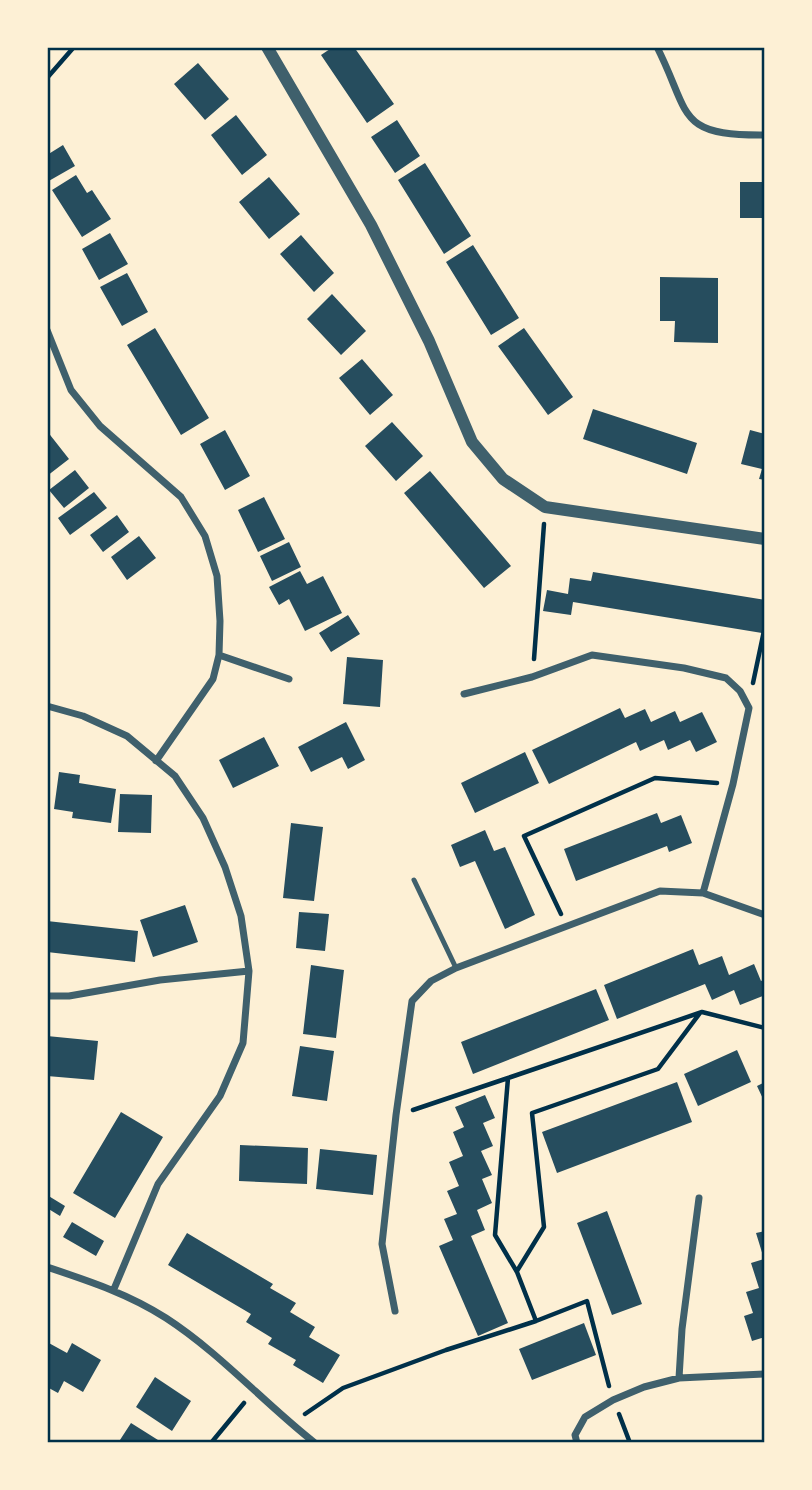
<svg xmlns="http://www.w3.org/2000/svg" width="812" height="1490" viewBox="0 0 812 1490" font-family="'Zilla Slab',serif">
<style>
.building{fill:#264d5e}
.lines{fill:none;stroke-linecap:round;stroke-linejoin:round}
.path{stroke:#003049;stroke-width:4.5}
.service{stroke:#3f606c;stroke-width:5}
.minor{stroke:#3f606c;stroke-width:7}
.tertiary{stroke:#3f606c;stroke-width:12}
.neatline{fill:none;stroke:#003049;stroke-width:2.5}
</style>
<rect width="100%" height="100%" fill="#fdf0d5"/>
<path class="building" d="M333 47H354L394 104 367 123 321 55Z
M198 63 229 99 205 120 174 84Z
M236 115 267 155 242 175 211 135Z
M397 120 420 156 395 173 371 137Z
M63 145 75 166 47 182V155Z
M425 163 471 236 444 254 398 180Z
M76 175 87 193 92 190 111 219 82 237 52 190Z
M269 177 300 214 269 239 239 202Z
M740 182H765V218H740Z
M110 233 128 264 99 280 82 249Z
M301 235 334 273 314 292 280 254Z
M473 245 519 318 491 335 446 262Z
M127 273 148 312 122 326 100 287Z
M660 277 718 278V343L674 342 675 321H660Z
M332 294 366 331 341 355 307 319Z
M155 328 209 418 181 435 127 345Z
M524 328 573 397 548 415 498 346Z
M362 359 393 395 370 415 339 378Z
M593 409 697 443 687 474 583 439Z
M392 422 423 456 396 481 365 446Z
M225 430 250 476 225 490 200 444Z
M750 430 765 434V480L759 479 762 469 741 464Z
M47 431 69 459 47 476Z
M75 470 89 488 64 508 49 490Z
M430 471 511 566 484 588 404 493Z
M94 492 107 508 70 535 58 518Z
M264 497 285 539 258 552 238 510Z
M117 515 129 532 103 552 90 535Z
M139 536 156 558 127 580 111 557Z
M289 542 301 567 272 581 260 556Z
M300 571 307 584 323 576 342 613 305 631 289 599 279 605 269 587Z
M593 572 765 600 762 633 573 602 571 615 543 611 547 590 568 594 570 578 591 581Z
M348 615 360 634 331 652 319 633Z
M347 657 383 660 380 707 343 704Z
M620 708 625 718 645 709 651 722 675 711 680 722 702 712 717 742 696 752 690 740 668 750 664 740 640 751 636 742 549 784 532 750Z
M346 722 365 760 348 769 342 757 311 772 298 747Z
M264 737 279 766 233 788 219 760Z
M525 752 539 783 475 813 461 783Z
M59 772 80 775 79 783 116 789 111 823 72 818 73 812 54 809Z
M120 794 152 795 151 833 118 832Z
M657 813 661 823 681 815 692 843 669 852 667 846 576 881 564 849Z
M291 823 323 827 314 901 283 898Z
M485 830 494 851 505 847 535 915 505 929 475 861 460 867 451 845Z
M185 905 198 942 153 957 140 920Z
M299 912 329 914 325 951 296 948Z
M47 921 138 931 135 962 47 952Z
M693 949 699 965 722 956 729 975 754 964 761 981 765 979V995L740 1005 734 990 712 1000 705 984 617 1019 604 985Z
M311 965 344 970 336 1038 303 1034Z
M596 989 609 1020 473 1074 461 1042Z
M47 1036 98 1041 94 1080 47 1076Z
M300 1046 334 1051 327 1101 292 1096Z
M737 1050 751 1082 698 1106 684 1074Z
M677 1082 692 1122 557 1173 542 1132Z
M765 1082V1103L757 1086Z
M485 1095 495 1118 483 1123 493 1146 481 1151 492 1175 482 1179 492 1203 477 1210 485 1230 471 1236 508 1323 478 1336 439 1246 453 1240 444 1219 457 1214 447 1191 459 1186 449 1162 463 1156 453 1132 464 1127 455 1107Z
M121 1112 163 1137 115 1218 73 1193Z
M240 1145 308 1148 307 1184 239 1181Z
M320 1149 377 1155 373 1195 316 1189Z
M47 1195 65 1206 60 1216 47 1208Z
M607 1211 642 1304 612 1315 577 1223Z
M72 1222 104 1241 96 1256 63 1237Z
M765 1231V1337L752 1341 744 1316 753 1313 746 1292 759 1288 751 1263 764 1259 756 1233Z
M187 1233 273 1284 270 1288 296 1303 290 1312 315 1327 309 1337 340 1355 323 1383 293 1365 296 1360 268 1344 272 1338 246 1322 251 1314 168 1265Z
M584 1323 596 1355 532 1380 519 1349Z
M47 1342 67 1353 72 1343 101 1360 83 1392 64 1381 58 1393 47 1387Z
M155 1377 191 1401 172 1431 136 1407Z
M131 1423 158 1440 156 1443H118Z"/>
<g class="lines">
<path class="path" d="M47 78 74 47
M534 659 544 524
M753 683 765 626
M561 914 524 836 655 778 717 783
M413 1110 508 1078
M517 1271 544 1227 532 1113 658 1069 700 1013
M536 1321 517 1272 495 1235 508 1078 702 1012 765 1028
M305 1414 343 1388 446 1350 536 1321 587 1301 609 1386
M619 1414 630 1443
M211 1443 244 1403"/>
<path class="service" d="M414 880 456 968"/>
<path class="minor" d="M657 47C691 114 675 136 765 135
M47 330 71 390 100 426 181 497 205 536 217 576 220 621 219 655 213 679 156 761
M219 655 289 679
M464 694 532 677 592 655 684 668 726 678 740 691 749 708 733 784 703 893
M47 706 83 716 127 736 175 776 203 818 225 867 241 916 249 971 243 1043 220 1096 158 1184 114 1289
M47 996H69L160 980 249 971
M47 1267C89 1281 129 1294 166 1318 220 1353 264 1403 315 1443
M395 1311 382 1244 396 1115 412 1001 431 981 456 968 660 891 703 893 765 915
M679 1378 682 1329 699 1198
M577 1443 575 1435 585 1417 613 1400 644 1387 679 1378 765 1374"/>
<path class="tertiary" d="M267 47 371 225 429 341 472 442 503 479 545 507 765 539"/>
</g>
<rect width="812" height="1490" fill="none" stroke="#fdf0d5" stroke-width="98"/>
<rect x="49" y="49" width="714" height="1392" class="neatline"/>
</svg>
